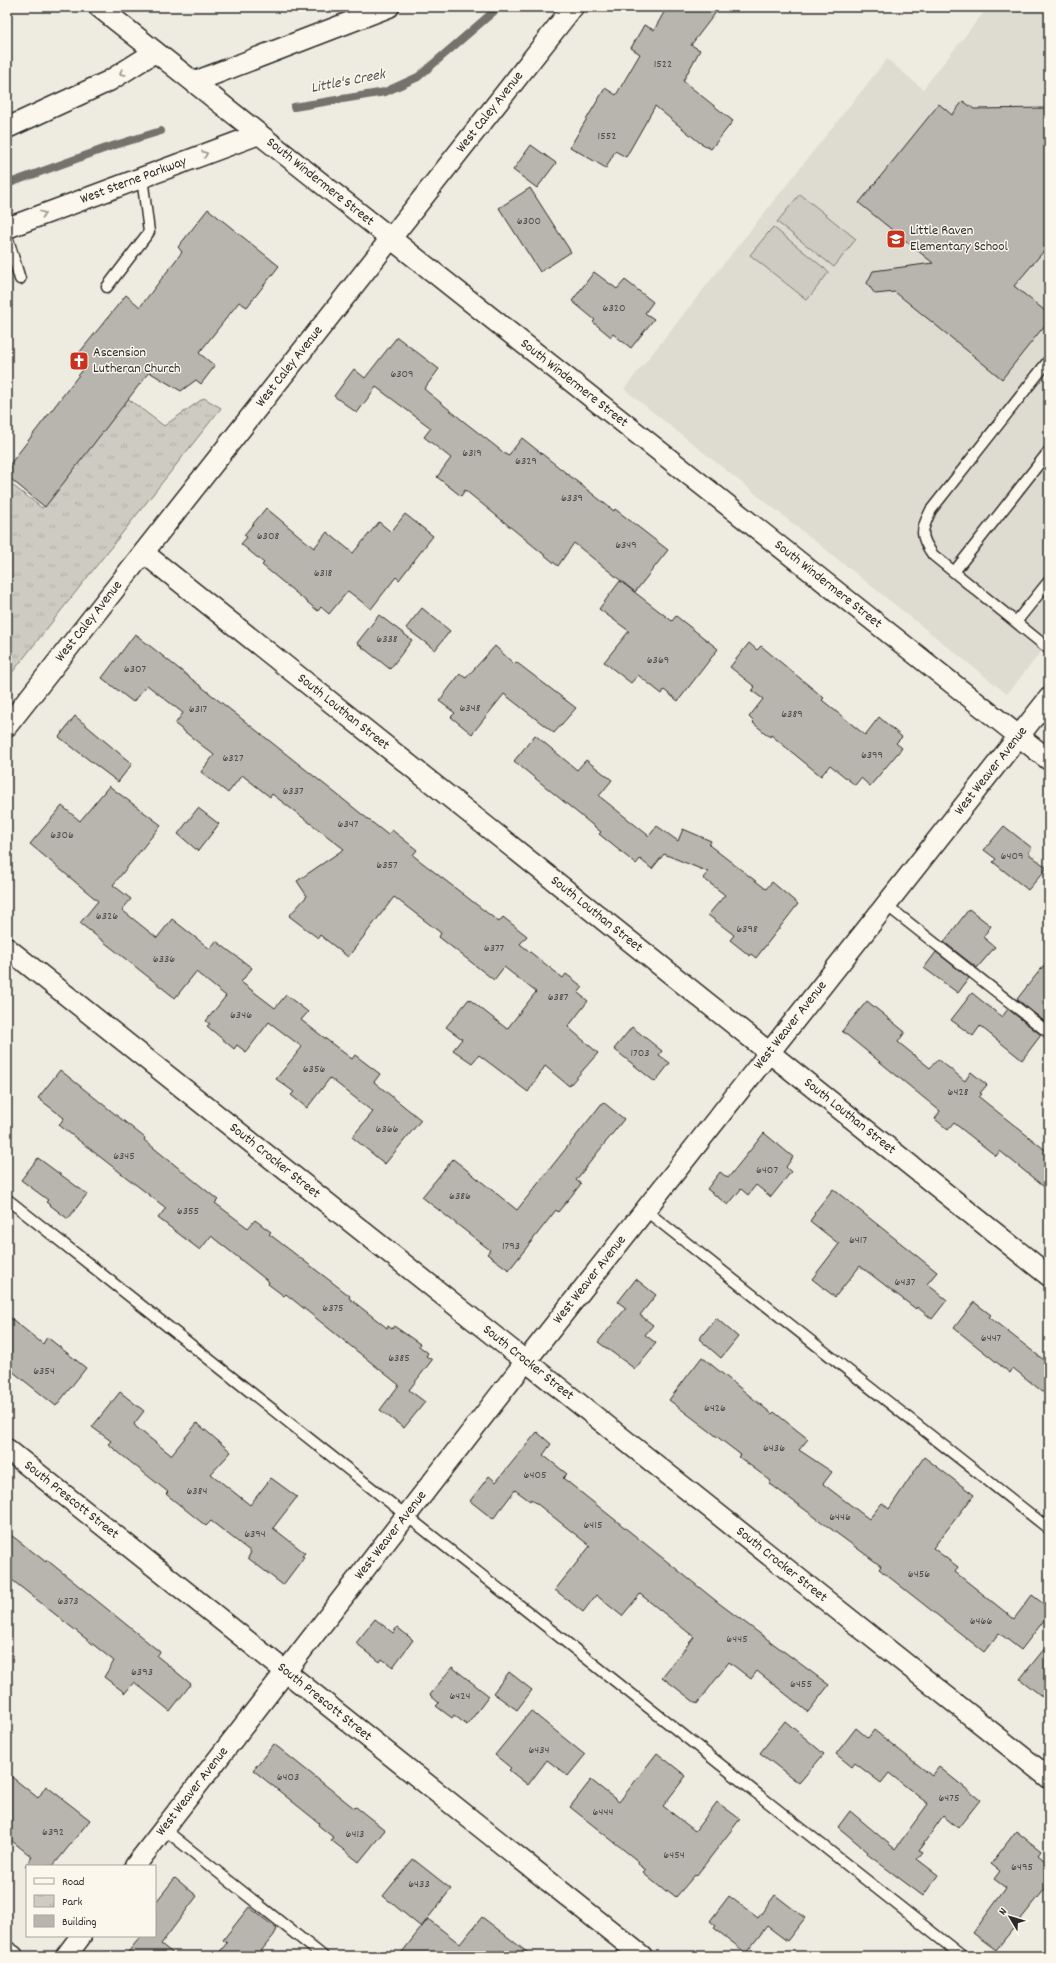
<svg xmlns="http://www.w3.org/2000/svg" width="1056" height="1963" viewBox="0 0 1056 1963" font-family="Dekko,sans-serif">
<style>
.built{fill:#dedbd1}
.grass{fill:#cecbc2;stroke:#7c7b76}
.park{fill:url(#park-tufts);stroke:#7c7b76}
.lines{fill:none;stroke-linecap:round;stroke-linejoin:round}
.stream{stroke:#74726e;stroke-width:8}
.building{fill:#b8b5ae;stroke:#2b2b2b}
.lane-casing{stroke:#2b2b2b;stroke-width:13}
.street-casing{stroke:#2b2b2b;stroke-width:23}
.lane{stroke:#fbf7ec;stroke-width:10}
.street{stroke:#fbf7ec;stroke-width:20}
.oneway{stroke:#93918c}
.labels{text-anchor:middle;dominant-baseline:central;stroke-width:3;stroke-linejoin:round;paint-order:stroke}
.number-label{font-size:12px;fill:#4e4e4c}
.street-label{font-size:14px;fill:#2b2b2b;stroke:#fbf7ec}
.poi-label{font-size:14px;fill:#2b2b2b;stroke:#fbf7ec;text-anchor:start}
.water-label{font-size:15px;font-style:italic;fill:#555552;stroke:#fbf7ec}
</style>
<defs>
<pattern id="park-tufts" width="24" height="20" patternUnits="userSpaceOnUse"><rect width="24" height="20" fill="#cecbc2"/><path d="M3 7l-1-3M5 7V3M7 7l1-3M15 17l-1-3M17 17v-4M19 17l1-3" fill="none" stroke="#b1aea7"/></pattern>
</defs>
<rect width="100%" height="100%" fill="#eeebe0"/>
<filter id="ink" filterUnits="userSpaceOnUse"><feTurbulence type="fractalNoise" baseFrequency=".025" numOctaves="2"/><feDisplacementMap in="SourceGraphic" scale="8" xChannelSelector="R" yChannelSelector="G"/><feConvolveMatrix kernelMatrix="1 2 1 2 8 2 1 2 1" color-interpolation-filters="sRGB"/></filter>
<g filter="url(#ink)">
<path class="built" d="M988 7H1049V642L1007 694 624 389 887 59 923 89Z"/>
<path class="grass" d="M800 194 856 239 834 267 777 222Z
M773 227 829 272 807 300 750 255Z"/>
<path class="park" d="M127 398 164 426 204 398 221 408 7 679V481L42 508Z"/>
<g class="lines">
<path class="stream" d="M294 107 385 92 418 77 499 7
M7 184 109 147 161 131"/>
</g>
<path class="building" d="M667 7H720L691 45 700 50 683 81 733 121 711 149 699 142 655 106 626 157 615 151 606 168 570 147 605 88 616 95 640 54 631 48 644 25 654 30Z
M963 101 974 109 1049 108V245L1014 286 1049 314V320L1002 379 895 292 875 294 867 283 873 271 933 263 859 203 939 104 952 115Z
M531 145 556 163 537 188 513 170Z
M530 188 571 252 540 272 499 208Z
M208 209 279 266 247 307 239 302 199 353 215 366 201 384 196 380 181 391 149 372 45 507 7 476V468L85 367 75 358 126 295 140 307 182 252 178 247Z
M594 272 617 289 625 280 653 302 645 313 654 319 631 348 613 334 611 337 593 322 595 320 572 301Z
M397 337 439 369 424 389 462 420 508 456 522 438 614 511 615 509 668 550 635 592 574 543 558 566 465 490 461 496 437 477 451 458 424 437 431 428 376 387 357 413 334 396 354 369 365 378Z
M266 508 314 548 327 532 353 553 379 522 391 532 405 514 433 536 399 580 396 577 371 609 348 591 329 614 321 607 318 611 262 565 264 563 241 544 247 537 244 535Z
M620 581 672 621 676 616 718 649 678 701 664 690 662 694 638 675 631 683 604 662 629 631 599 609Z
M422 608 450 631 435 650 406 628Z
M379 615 412 640 390 669 357 643Z
M135 634 388 835 392 830 417 850 413 855 415 857 499 922 503 917 527 936 520 944 563 978 566 974 583 987 578 993 588 1001 568 1027 598 1053 569 1086 545 1066 528 1092 479 1055 472 1063 453 1050 462 1039 446 1027 469 999 507 1029 536 992 504 967 494 980 439 937 441 933 394 897 348 957 320 935 318 938 289 916 307 896 297 881 344 849 272 794 270 797 242 775 228 793 201 772 214 755 175 724 183 713 147 685 133 702 102 678Z
M749 643 757 650 761 646 824 698 822 700 865 735 879 717 902 737 896 743 902 748 870 786 861 778 855 785 830 765 821 776 771 735 770 737 753 723 754 722 749 717 763 699 752 691 755 687 730 667Z
M495 646 514 664 516 662 576 708 554 733 504 694 472 734 451 717 455 713 439 701 460 674 466 678Z
M75 716 132 764 118 782 59 737Z
M535 735 577 770 586 760 612 780 599 796 649 836 657 826 678 841 683 829 711 841 709 845 766 889 772 882 798 904 756 958 751 954 750 956 730 940 734 935 708 915 725 895 703 878 708 872 664 854 652 869 640 859 636 864 599 834 601 832 514 761Z
M109 786 161 825 113 885 131 899 122 910 157 938 172 919 210 949 216 941 252 968 241 982 275 1008 286 995 308 1012 301 1020 352 1059 355 1055 380 1074 374 1082 421 1120 385 1164 352 1137 373 1112 330 1078 307 1108 291 1095 294 1092 276 1079 302 1047 269 1022 246 1052 237 1045 234 1049 207 1026 210 1024 206 1021 226 996 196 972 175 998 80 923 98 901 30 844 62 806 80 821Z
M198 808 219 824 198 851 178 834Z
M1004 826 1032 848 1028 853 1047 868 1028 890 993 862 996 859 984 850Z
M969 909 991 926 983 937 995 947 977 968 944 942Z
M936 952 969 978 958 993 924 968Z
M1049 959V1025L1017 999Z
M972 993 1002 1017 1008 1009 1041 1035 1022 1060 980 1026 973 1036 951 1020Z
M867 1001 905 1032 898 1042 930 1068 938 1059 965 1081 971 1072 987 1085 980 1093 982 1094 979 1097 1049 1153V1191L1000 1151 996 1156 954 1123 948 1130 935 1119 940 1111 842 1031Z
M632 1027 662 1051 659 1055 670 1063 655 1082 614 1049Z
M60 1070 145 1138 144 1140 218 1200 215 1203 248 1228 255 1220 271 1232 269 1234 350 1296 349 1298 387 1328 388 1326 392 1329 394 1326 420 1344 419 1346 428 1353 426 1356 432 1360 409 1390 425 1402 404 1428 380 1410 399 1385 286 1294 284 1296 268 1284 269 1282 211 1236 200 1250 158 1218 166 1208 59 1125 64 1118 38 1098Z
M603 1102 624 1119 576 1180 581 1184 558 1212 556 1210 509 1270 487 1254 490 1250 422 1197 453 1159 517 1210Z
M764 1133 793 1157 786 1167 791 1172 771 1197 756 1185 748 1195 741 1189 728 1205 707 1189 720 1172 728 1178Z
M38 1158 87 1194 68 1219 46 1202 48 1200 21 1180Z
M833 1189 937 1272 927 1284 947 1300 932 1319 917 1307 916 1309 860 1266 835 1297 812 1279 839 1244 810 1221 815 1214 814 1213Z
M636 1279 656 1295 640 1315 653 1325 645 1335 656 1343 635 1369 598 1342 626 1308 618 1302Z
M974 1302 991 1315 989 1317 1049 1364V1397L1013 1368 1010 1373 954 1328Z
M7 1315 43 1344 47 1337 86 1368 56 1406 7 1367Z
M716 1318 738 1337 721 1358 699 1339Z
M702 1357 772 1414 774 1412 808 1439 799 1450 832 1472 823 1484 869 1519 882 1503 889 1509 924 1457 974 1495 933 1548 958 1567 955 1572 1014 1619 1032 1595 1049 1608V1614L1021 1650 999 1633 984 1652 879 1569 881 1566 769 1483 771 1481 739 1457 741 1455 669 1400Z
M120 1392 144 1411 134 1424 136 1427 171 1455 197 1423 231 1452 211 1474 250 1505 271 1478 297 1497 273 1528 305 1553 302 1556 304 1557 283 1585 248 1558 251 1552 211 1521 206 1526 166 1494 168 1492 108 1444 111 1441 92 1427Z
M537 1432 551 1444 543 1455 567 1474 563 1478 720 1604 829 1685 808 1712 757 1671 751 1679 729 1662 697 1704 662 1677 694 1637 640 1594 622 1616 596 1595 583 1612 555 1590 590 1546 531 1499 530 1501 515 1490 493 1519 470 1501 489 1476 496 1482Z
M7 1532 46 1562 47 1560 160 1652 157 1656 191 1684 170 1711 134 1682 125 1693 104 1677 114 1661 7 1576Z
M375 1619 393 1633 397 1627 413 1640 393 1667 382 1659 380 1662 356 1643Z
M1049 1643V1702L1020 1679Z
M452 1667 489 1696 467 1725 454 1715 452 1718 436 1706 439 1703 430 1695Z
M509 1672 532 1690 517 1710 493 1693Z
M531 1711 585 1755 568 1776 547 1760 528 1785 509 1770 511 1768 495 1755Z
M785 1721 824 1754 799 1783 760 1753Z
M856 1728 868 1738 874 1730 932 1776 939 1767 980 1800 958 1828 943 1816 919 1850 923 1852 917 1859 938 1875 923 1896 867 1854 868 1852 838 1827 850 1811 895 1849 928 1804 889 1773 881 1783 855 1763 852 1767 836 1754Z
M274 1744 354 1808 356 1807 385 1830 359 1862 331 1840 334 1838 318 1825 319 1823 253 1770Z
M657 1753 686 1776 663 1806 695 1831 717 1802 740 1819 696 1876 695 1875 676 1897 667 1890 666 1892 643 1873 646 1870 638 1864 639 1862 570 1807 591 1780 619 1802Z
M7 1773 38 1798 46 1786 90 1820 53 1866H25L32 1857 7 1837Z
M1016 1831 1041 1851 1038 1855 1049 1864V1884L996 1950 973 1933 1006 1888 994 1879 1000 1871 991 1864Z
M413 1859 451 1889 421 1927 383 1896Z
M175 1878 197 1896 161 1944 176 1956H125L141 1936H155V1903Z
M775 1895 805 1918 787 1941 767 1926 746 1953 714 1928 716 1926 710 1921 729 1896 758 1918Z
M249 1907 277 1929 274 1935 257 1956H216L227 1943 223 1940Z
M482 1917 532 1956H399L428 1919 460 1944Z"/>
<g class="lines">
<defs>
<path id="lane" d="M7 236 20 279
M107 287 149 232 142 177
M1049 360 931 510C921 531 919 535 933 555L1049 649
M954 572 1049 451
M1016 622 1049 581
M885 904 1049 1033
M7 1199 962 1956
M645 1210 1049 1529
M164 1829 323 1956"/>
<g id="street">
<path id="s1" d="M99 7 1049 760"/>
<path d="M194 82 389 7"/>
<path d="M7 128 109 81 155 52"/>
<path id="s2" d="M7 228 259 134"/>
<path id="s3" d="M144 553 1049 1276"/>
<path id="s4" d="M7 726 573 7"/>
<path id="s5" d="M7 948 1049 1778"/>
<path id="s6" d="M7 1449 642 1956"/>
<path id="s7" d="M135 1866 526 1361 1049 698"/>
<path d="M7 1952 13 1956"/>
<path d="M66 1956 81 1936"/>
</g>
</defs>
<use href="#lane" class="lane-casing"/>
<use href="#street" class="street-casing"/>
<use href="#lane" class="lane"/>
<use href="#street" class="street"/>
</g>
<defs><path id="oneway-chevron" d="M-2-3.5L2.5 0L-2 3.5" fill="none" stroke-width="1.6" stroke-linecap="round" stroke-linejoin="round"/></defs>
<g class="oneway">
<use href="#oneway-chevron" transform="translate(122 73) rotate(148)"/>
<use href="#oneway-chevron" transform="translate(205 154) rotate(-20)"/>
<use href="#oneway-chevron" transform="translate(43 214) rotate(-21)"/>
</g>
</g>
<defs>
<symbol id="school-square" viewBox="-11 -11 22 22"><rect x="-9" y="-9" width="18" height="18" rx="4" fill="#c8321e" stroke="#fbf7ec"/><path d="M0-5L7-2L0 1L-7-2ZM-4 1L0 2.5L4 1V4Q0 6-4 4Z" fill="#fff"/></symbol>
<symbol id="church-square" viewBox="-11 -11 22 22"><rect x="-9" y="-9" width="18" height="18" rx="4" fill="#c8321e" stroke="#fbf7ec"/><path d="M-1.2-6h2.4v3.5h3.3v2.4h-3.3V6h-2.4V-.1h-3.3v-2.4h3.3Z" fill="#fff"/></symbol>
</defs>
<g fill-rule="evenodd">
<use href="#school-square" x="885" y="228" width="22" height="22"/>
<use href="#church-square" x="68" y="350" width="22" height="22"/>
</g>
<g class="labels">
<g class="number-label">
<text x="663" y="64">1522</text>
<text x="607" y="136">1552</text>
<text x="529" y="221">6300</text>
<text x="614" y="308">6320</text>
<text x="402" y="374">6309</text>
<text x="472" y="453">6319</text>
<text x="526" y="461">6329</text>
<text x="572" y="498">6339</text>
<text x="268" y="536">6308</text>
<text x="626" y="545">6349</text>
<text x="323" y="573">6318</text>
<text x="387" y="639">6338</text>
<text x="658" y="660">6369</text>
<text x="135" y="669">6307</text>
<text x="470" y="708">6348</text>
<text x="198" y="709">6317</text>
<text x="792" y="714">6389</text>
<text x="872" y="755">6399</text>
<text x="233" y="758">6327</text>
<text x="293" y="791">6337</text>
<text x="348" y="824">6347</text>
<text x="62" y="835">6306</text>
<text x="1012" y="856">6409</text>
<text x="387" y="865">6357</text>
<text x="107" y="916">6326</text>
<text x="747" y="929">6398</text>
<text x="494" y="948">6377</text>
<text x="164" y="959">6336</text>
<text x="558" y="997">6387</text>
<text x="241" y="1015">6346</text>
<text x="640" y="1053">1703</text>
<text x="314" y="1069">6356</text>
<text x="958" y="1092">6428</text>
<text x="387" y="1129">6366</text>
<text x="124" y="1156">6345</text>
<text x="767" y="1170">6407</text>
<text x="460" y="1196">6386</text>
<text x="188" y="1211">6355</text>
<text x="858" y="1240">6417</text>
<text x="511" y="1246">1793</text>
<text x="905" y="1282">6437</text>
<text x="333" y="1308">6375</text>
<text x="991" y="1338">6447</text>
<text x="399" y="1358">6385</text>
<text x="44" y="1371">6354</text>
<text x="715" y="1408">6426</text>
<text x="774" y="1448">6436</text>
<text x="535" y="1475">6405</text>
<text x="197" y="1491">6384</text>
<text x="840" y="1517">6446</text>
<text x="593" y="1525">6415</text>
<text x="255" y="1534">6394</text>
<text x="919" y="1574">6456</text>
<text x="68" y="1601">6373</text>
<text x="981" y="1621">6466</text>
<text x="737" y="1639">6445</text>
<text x="142" y="1672">6393</text>
<text x="801" y="1684">6455</text>
<text x="460" y="1696">6424</text>
<text x="539" y="1750">6434</text>
<text x="288" y="1777">6403</text>
<text x="949" y="1798">6475</text>
<text x="603" y="1812">6444</text>
<text x="53" y="1832">6392</text>
<text x="355" y="1834">6413</text>
<text x="674" y="1855">6454</text>
<text x="1022" y="1867">6495</text>
<text x="419" y="1884">6433</text>
</g>
<g class="street-label">
<text stroke="none"><textPath href="#s4" startOffset="781">West Caley Avenue</textPath></text>
<text stroke="none"><textPath href="#s2" startOffset="135">West Sterne Parkway</textPath></text>
<text stroke="none"><textPath href="#s1" startOffset="282">South Windermere Street</textPath></text>
<text stroke="none"><textPath href="#s4" startOffset="457">West Caley Avenue</textPath></text>
<text stroke="none"><textPath href="#s1" startOffset="606">South Windermere Street</textPath></text>
<text stroke="none"><textPath href="#s1" startOffset="930">South Windermere Street</textPath></text>
<text stroke="none"><textPath href="#s4" startOffset="133">West Caley Avenue</textPath></text>
<text stroke="none"><textPath href="#s3" startOffset="255">South Louthan Street</textPath></text>
<text stroke="none"><textPath href="#s7" startOffset="1390">West Weaver Avenue</textPath></text>
<text stroke="none"><textPath href="#s3" startOffset="579">South Louthan Street</textPath></text>
<text stroke="none"><textPath href="#s7" startOffset="1066">West Weaver Avenue</textPath></text>
<text stroke="none"><textPath href="#s3" startOffset="903">South Louthan Street</textPath></text>
<text stroke="none"><textPath href="#s5" startOffset="342">South Crocker Street</textPath></text>
<text stroke="none"><textPath href="#s7" startOffset="742">West Weaver Avenue</textPath></text>
<text stroke="none"><textPath href="#s5" startOffset="666">South Crocker Street</textPath></text>
<text stroke="none"><textPath href="#s6" startOffset="82">South Prescott Street</textPath></text>
<text stroke="none"><textPath href="#s7" startOffset="418">West Weaver Avenue</textPath></text>
<text stroke="none"><textPath href="#s5" startOffset="990">South Crocker Street</textPath></text>
<text stroke="none"><textPath href="#s6" startOffset="406">South Prescott Street</textPath></text>
<text stroke="none"><textPath href="#s7" startOffset="94">West Weaver Avenue</textPath></text>
</g>
<g class="poi-label">
<text x="910" y="231">Little Raven<tspan x="910" dy="16">Elementary School</tspan></text>
<text x="93" y="353">Ascension<tspan x="93" dy="16">Lutheran Church</tspan></text>
</g>
<g class="water-label">
<text transform="translate(348 82) rotate(-11)">Little's Creek</text>
</g>
</g>
<rect width="1056" height="1963" fill="none" stroke="#fbf7ec" stroke-width="24"/>
<rect x="12" y="12" width="1032" height="1939" fill="none" stroke="#2b2b2b" stroke-width="1.5" filter="url(#ink)"/>
<rect x="26" y="1865" width="130" height="72" fill="#fbf7ec" stroke="#a8a59f"/>
<rect x="34" y="1878" width="20" height="6" fill="#fbf7ec" stroke="#a8a59f"/>
<text x="62" y="1885" font-size="12" fill="#2b2b2b">Road</text>
<rect x="34" y="1895" width="20" height="12" fill="url(#park-tufts)" stroke="#a8a59f"/>
<text x="62" y="1905" font-size="12" fill="#2b2b2b">Park</text>
<rect x="34" y="1915" width="20" height="12" fill="#b8b5ae" stroke="#a8a59f"/>
<text x="62" y="1925" font-size="12" fill="#2b2b2b">Building</text>
<g transform="translate(1010 1917) rotate(308)" stroke="#fbf7ec" stroke-width="3" paint-order="stroke">
<path d="M0-3L7 15L0 10L-7 15Z" fill="#2b2b2b"/>
<text y="-6" font-size="11" font-weight="bold" text-anchor="middle" fill="#2b2b2b">N</text>
</g>
</svg>
